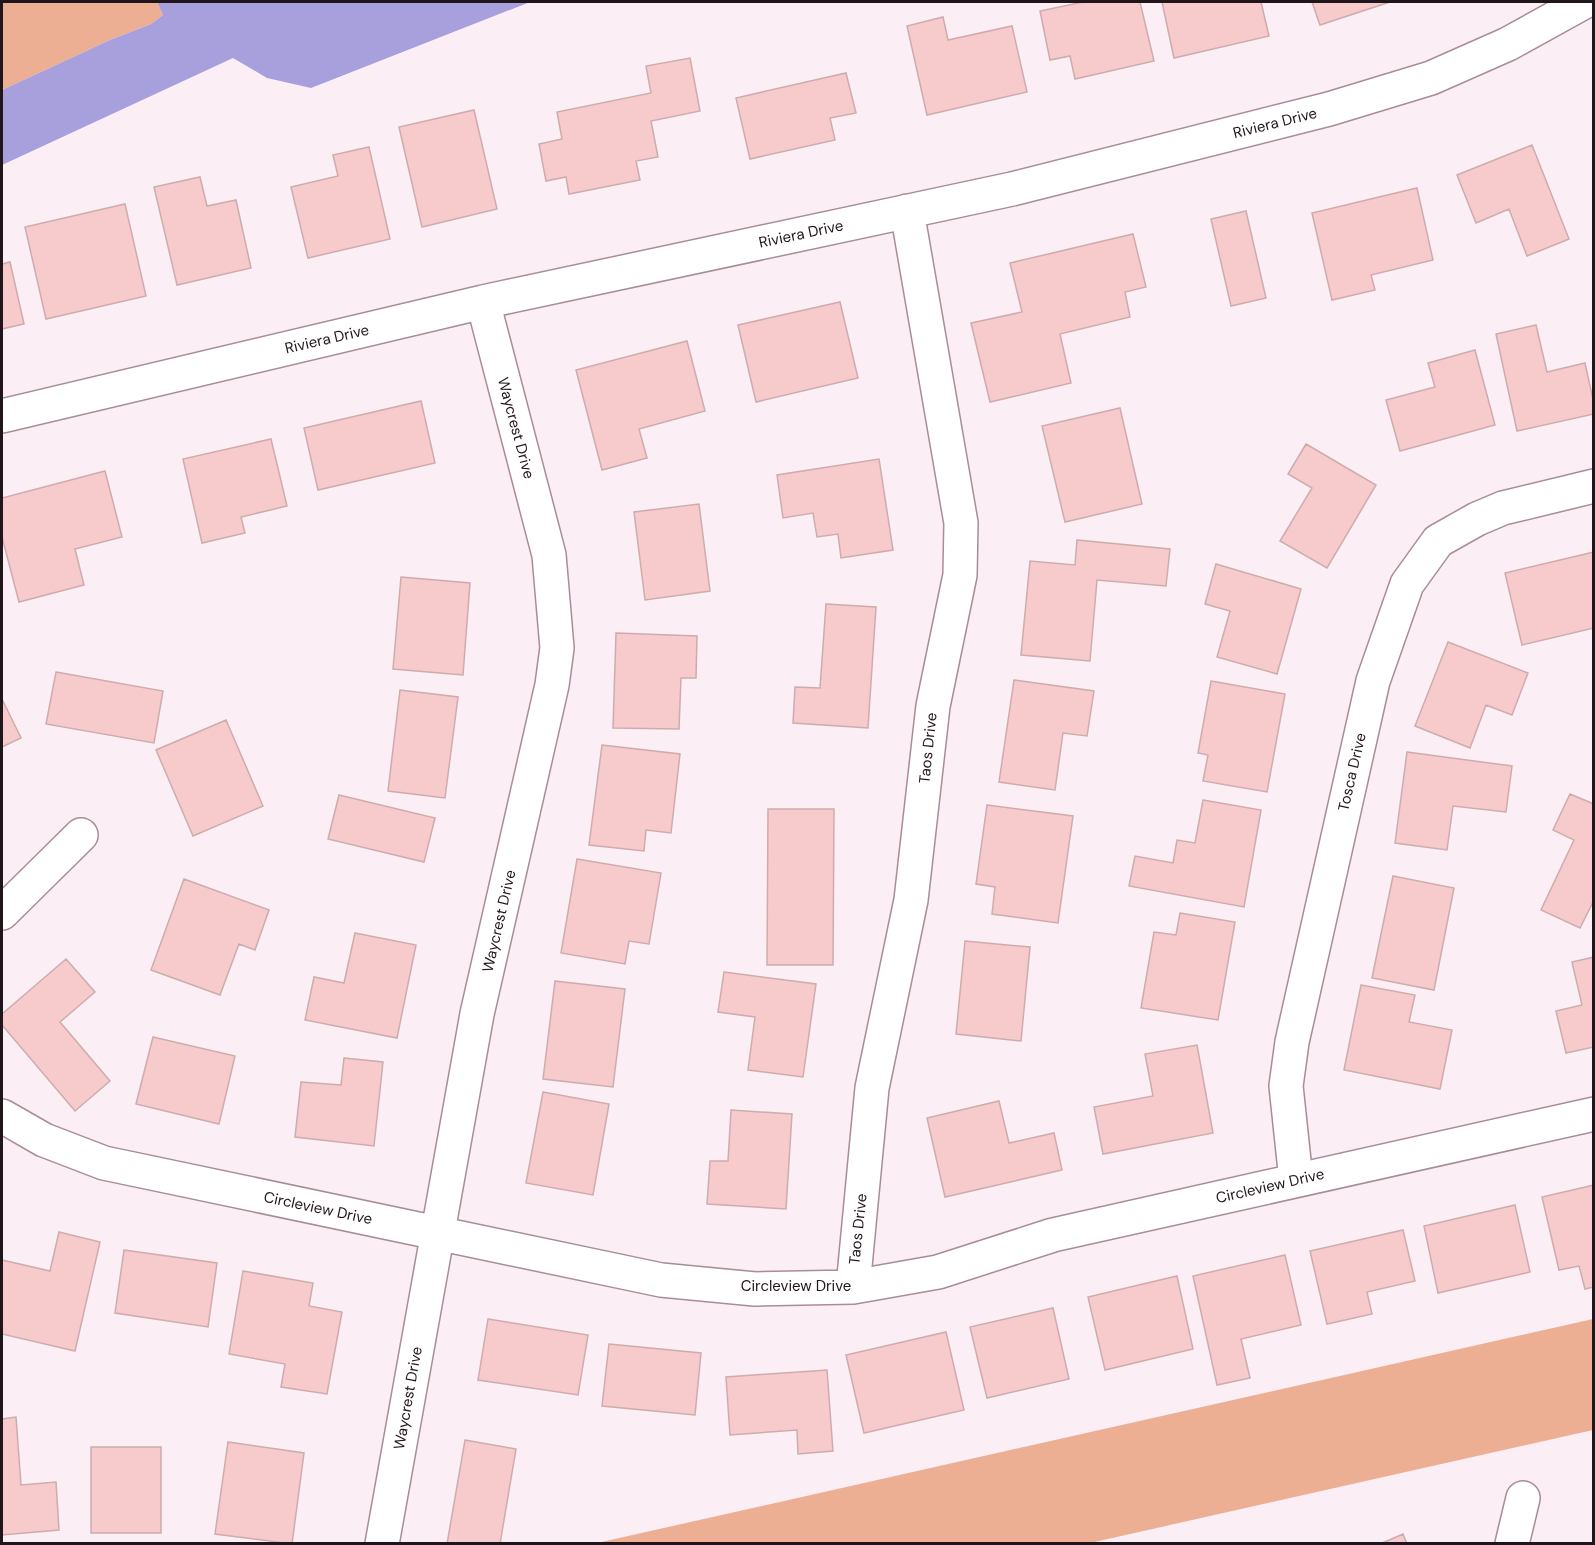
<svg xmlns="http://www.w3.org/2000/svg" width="1595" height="1545" viewBox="0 0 1595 1545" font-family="'DM Sans',sans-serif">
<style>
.green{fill:#edaf94}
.water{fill:#a7a0dc}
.building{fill:#f7cacc;stroke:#ceacad;stroke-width:1.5}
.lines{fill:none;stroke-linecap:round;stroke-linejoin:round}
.minor-casing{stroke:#a98c9a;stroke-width:36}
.minor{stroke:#fff;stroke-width:33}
.labels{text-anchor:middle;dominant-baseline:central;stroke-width:6;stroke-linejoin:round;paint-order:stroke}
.street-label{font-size:15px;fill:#20151b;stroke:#fff}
</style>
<rect width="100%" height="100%" fill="#fbeef4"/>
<path class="green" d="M2 2H157L163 15 151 24 110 40 2 90Z
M1593 1319V1430L1090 1543H597Z"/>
<path class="water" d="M157 2H530L311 88 267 78 233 58 2 165V90L110 40 151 24 163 15Z"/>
<path class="building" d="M1083 2H1140L1154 61 1075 79 1070 56 1050 60 1040 11Z
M1162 2H1261L1269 36 1174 58Z
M1312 2H1390L1320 25Z
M943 17 948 40 1012 26 1027 92 927 115 907 26Z
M690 58 700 111 651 121 658 157 636 161 640 180 569 194 566 177 546 181 539 144 562 139 557 112 651 93 646 66Z
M846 73 856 113 830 118 835 140 750 159 736 98Z
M474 110 497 209 422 227 399 127Z
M1532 145 1569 239 1527 256 1509 209 1476 223 1457 175Z
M369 147 390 239 308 258 291 187 338 176 333 155Z
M200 177 207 206 236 200 251 268 177 285 154 187Z
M1417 188 1433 260 1371 275 1375 290 1332 300 1312 213Z
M125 204 146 296 46 319 25 227Z
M1246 211 1266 298 1231 306 1211 219Z
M1133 234 1146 287 1125 292 1130 317 1060 334 1071 383 990 402 971 323 1022 312 1010 263Z
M10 262 24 324 2 329V264Z
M840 302 858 378 756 402 738 325Z
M1536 325 1547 372 1585 363 1594 404V414L1517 431 1496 334Z
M687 341 705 411 639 429 647 458 602 470 576 370Z
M1475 350 1495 425 1400 451 1386 400 1435 387 1428 363Z
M421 401 435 463 318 490 304 428Z
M1120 408 1142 504 1065 522 1042 426Z
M271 439 287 506 241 517 245 533 202 543 183 459Z
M1306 444 1376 485 1327 568 1280 541 1312 488 1288 474Z
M879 459 893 550 841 558 838 534 817 537 813 513 783 518 777 475Z
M105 471 122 537 75 549 84 585 19 602 2 537V498Z
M699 504 710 591 645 600 634 512Z
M1077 540 1170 549 1166 586 1097 580 1090 661 1021 655 1030 561 1075 565Z
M1594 552V628L1522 645 1505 573Z
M1216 564 1301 589 1277 674 1217 657 1230 611 1205 604Z
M401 577 470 583 463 675 393 669Z
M826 604 876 607 868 728 793 723 795 687 820 688Z
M616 633 697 636 696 678H681L679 729 613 728Z
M1448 642 1528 673 1512 715 1486 705 1470 748 1415 726Z
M56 672 163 691 154 743 46 724Z
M1014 680 1094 691 1087 736 1063 733 1055 790 999 782Z
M1211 681 1285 694 1267 792 1203 781 1208 755 1198 753Z
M400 690 458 697 445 798 388 791Z
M2 699 21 738 2 747Z
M226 720 263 806 193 836 156 750Z
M602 745 680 754 671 833 646 830 644 851 589 845Z
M1407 752 1512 766 1506 812 1453 806 1447 850 1395 843Z
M1570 794 1594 804V900L1580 928 1541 910 1574 840 1553 830Z
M339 795 435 818 424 862 328 839Z
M1203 800 1261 810 1244 907 1129 886 1135 856 1173 863 1177 840 1195 843Z
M987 805 1073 816 1058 923 992 914 995 887 976 884Z
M768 809H834L833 965H767Z
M577 859 661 873 649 944 629 941 625 964 561 953Z
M1393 876 1454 888 1434 990 1372 978Z
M184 879 269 910 255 950 239 944 220 995 151 970Z
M1180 913 1235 922 1218 1020 1141 1008 1154 932 1176 935Z
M355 933 416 945 397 1038 305 1020 314 977 344 983Z
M965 941 1030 947 1021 1041 956 1034Z
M1594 957V1047L1566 1053 1556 1011 1582 1005 1572 962Z
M66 959 95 992 60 1022 110 1081 75 1111 2 1025V1014Z
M724 972 816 984 803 1077 748 1070 755 1017 718 1012Z
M555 981 625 989 613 1087 543 1079Z
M1361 985 1415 995 1409 1022 1452 1030 1440 1089 1344 1070Z
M153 1037 235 1056 219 1124 136 1104Z
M1197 1045 1213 1133 1103 1154 1094 1107 1153 1096 1145 1054Z
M344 1058 383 1062 374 1146 295 1137 301 1082 341 1085Z
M543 1092 609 1104 593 1195 526 1183Z
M999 1101 1009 1143 1054 1133 1062 1170 945 1197 927 1118Z
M731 1110 792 1114 786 1209 707 1204 710 1161H728Z
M1594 1185V1287L1585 1289 1579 1266 1559 1270 1542 1197Z
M1515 1205 1530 1272 1438 1293 1424 1226Z
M1403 1230 1415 1281 1367 1292 1372 1314 1327 1324 1310 1251Z
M59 1232 100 1242 75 1351 2 1334V1260L50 1271Z
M124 1250 217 1263 208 1327 115 1313Z
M1285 1255 1301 1325 1241 1339 1250 1378 1217 1385 1193 1276Z
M243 1271 313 1283 309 1306 342 1312 327 1394 281 1387 285 1364 229 1354Z
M1177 1276 1193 1349 1105 1370 1088 1297Z
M1053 1308 1069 1379 987 1398 970 1327Z
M488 1319 588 1335 578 1395 478 1380Z
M946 1332 964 1410 864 1433 846 1355Z
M609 1344 701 1353 695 1415 602 1406Z
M827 1370 833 1451 798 1454 797 1430 730 1435 726 1377Z
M16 1417 21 1485 56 1482 59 1530 2 1535V1419Z
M465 1440 516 1449 500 1544H447Z
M228 1442 304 1453 292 1544 215 1534Z
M91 1447H161V1533H91Z
M1403 1534 1407 1544H1380Z"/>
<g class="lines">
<defs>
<path id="minor" d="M2 416 483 302 1012 189 1329 109 1431 78 1508 44 1584 2
M2 913 81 835
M2 1116 44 1140 104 1163 661 1280 755 1289 853 1287 938 1272 1053 1235 1594 1114
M1296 1180 1286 1086 1292 1042 1373 681 1407 584 1438 541 1477 519 1503 508 1594 486
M853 1287 872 1088 911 900 933 706 960 575 961 523 907 211
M382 1544 477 1014 552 685 557 648 549 555 483 302
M1512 1544 1523 1498"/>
</defs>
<use href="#minor" class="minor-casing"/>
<use href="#minor" class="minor"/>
</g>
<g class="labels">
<g class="street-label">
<text transform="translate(1275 123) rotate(-14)">Riviera Drive</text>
<text transform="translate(801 234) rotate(-12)">Riviera Drive</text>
<text transform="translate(327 339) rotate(-13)">Riviera Drive</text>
<text transform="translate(516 428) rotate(75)">Waycrest Drive</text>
<text transform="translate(928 748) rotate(-84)">Taos Drive</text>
<text transform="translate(1352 772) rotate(-77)">Tosca Drive</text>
<text transform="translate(499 921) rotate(-77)">Waycrest Drive</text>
<text transform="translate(1270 1186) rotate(-13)">Circleview Drive</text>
<text transform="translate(318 1208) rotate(12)">Circleview Drive</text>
<text transform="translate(858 1229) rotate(-84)">Taos Drive</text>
<text x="796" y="1286">Circleview Drive</text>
<text transform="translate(408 1398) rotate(-80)">Waycrest Drive</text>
</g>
</g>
<rect width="1595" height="1545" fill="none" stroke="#20151b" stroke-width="6"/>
</svg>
